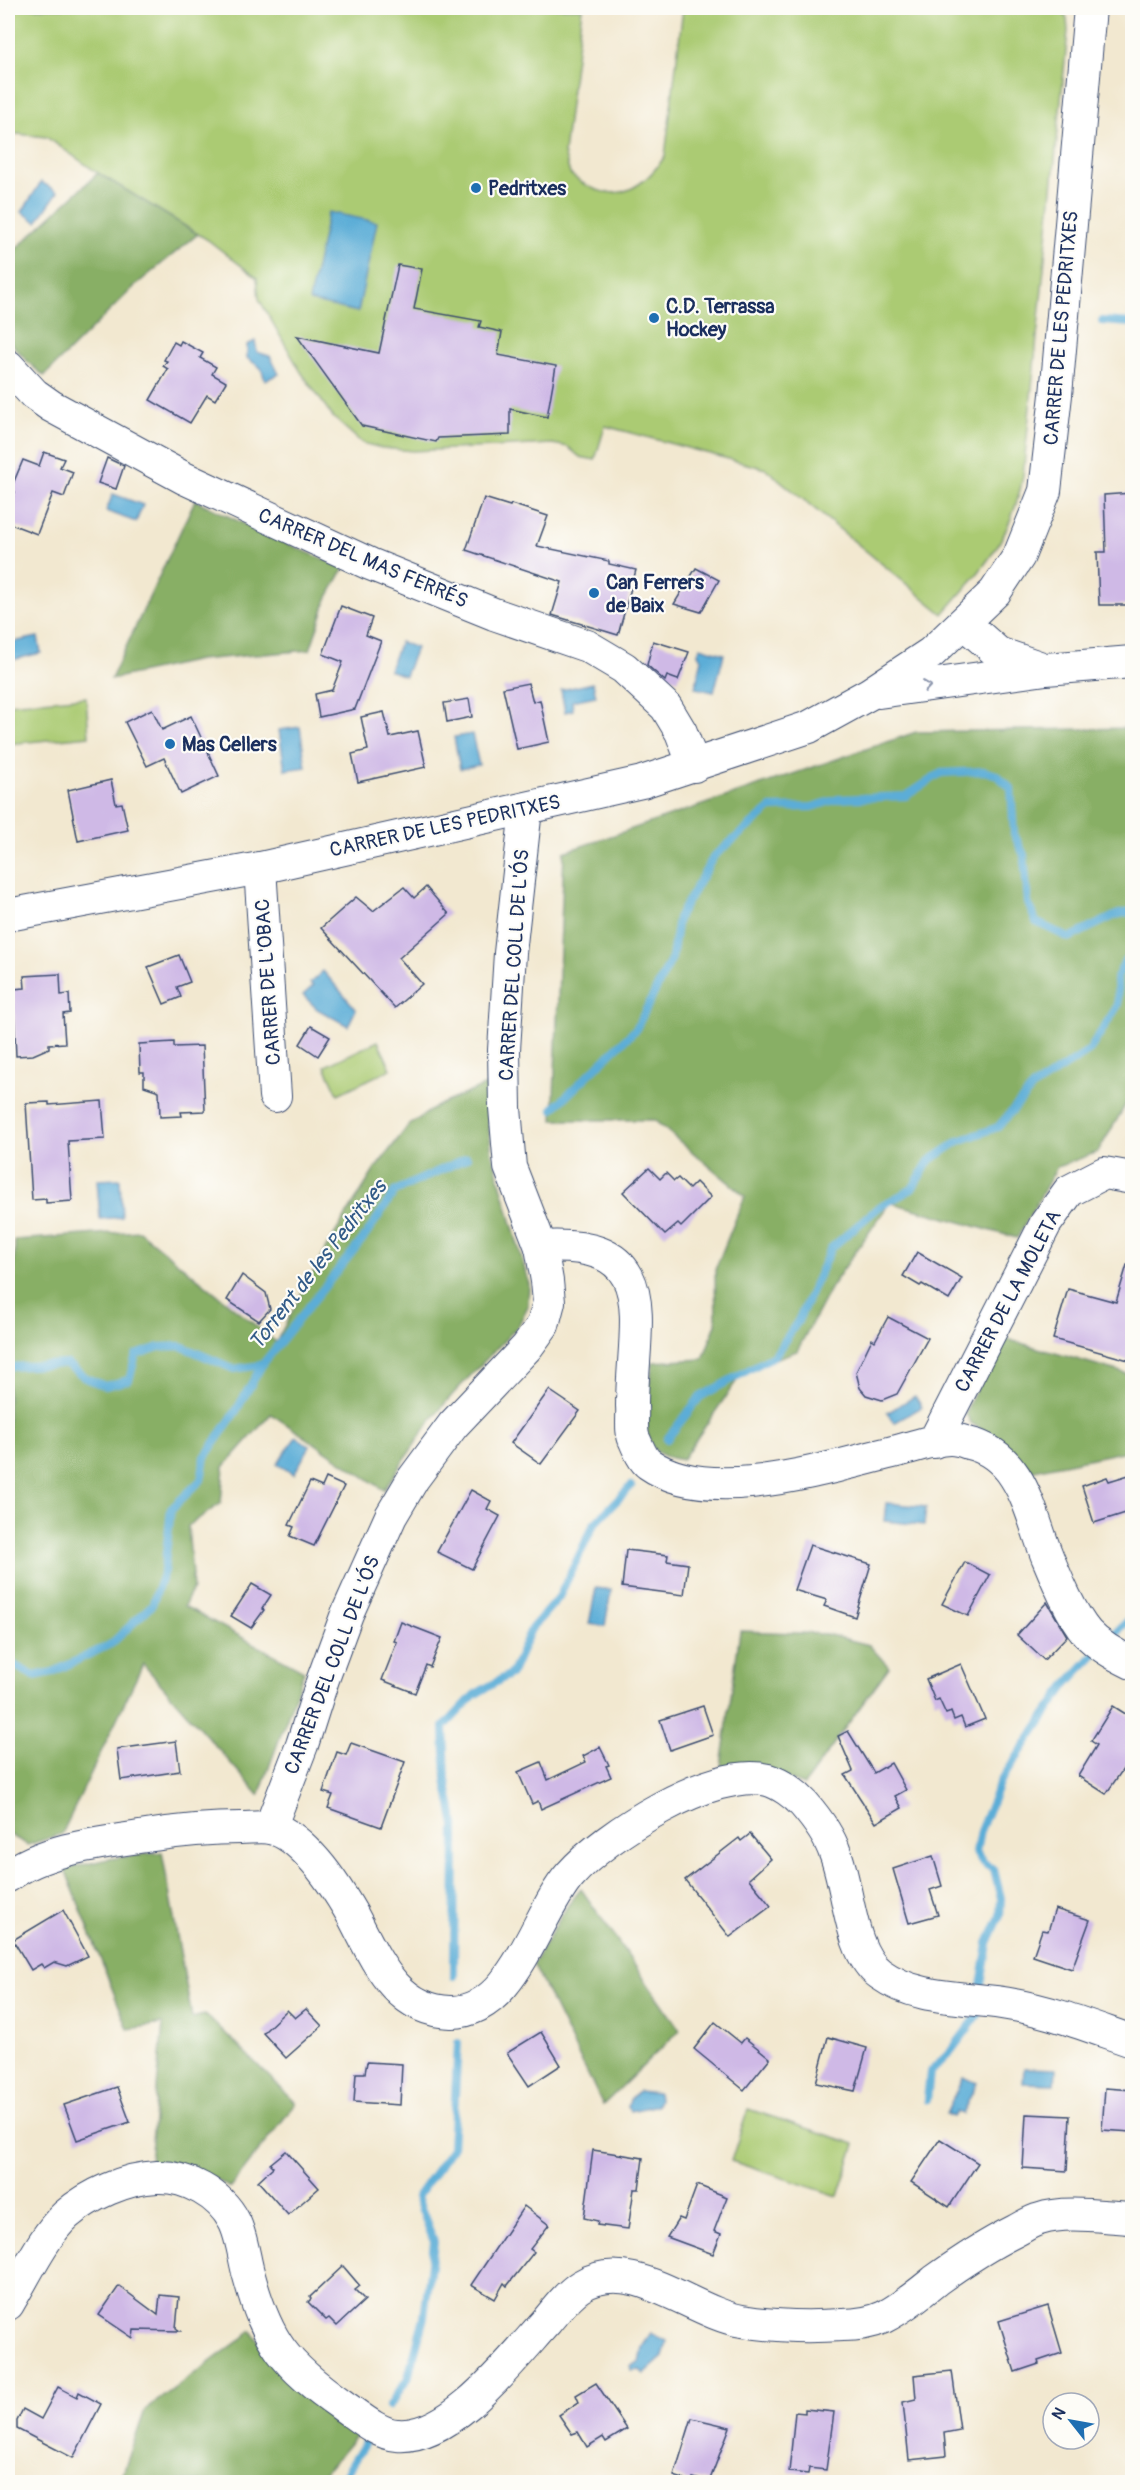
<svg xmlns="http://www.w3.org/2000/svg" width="1140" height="2490" font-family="Pangolin,sans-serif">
<rect width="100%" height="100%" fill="#fdfcf7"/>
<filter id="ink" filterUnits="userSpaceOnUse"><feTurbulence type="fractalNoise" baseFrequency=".0167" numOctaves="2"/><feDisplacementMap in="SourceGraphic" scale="12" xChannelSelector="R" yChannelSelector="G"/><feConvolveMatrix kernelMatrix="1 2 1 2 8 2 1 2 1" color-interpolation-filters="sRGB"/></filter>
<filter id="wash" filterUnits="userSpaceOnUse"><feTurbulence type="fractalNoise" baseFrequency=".008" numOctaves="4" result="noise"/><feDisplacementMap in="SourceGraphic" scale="24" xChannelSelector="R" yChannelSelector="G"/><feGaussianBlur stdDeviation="1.35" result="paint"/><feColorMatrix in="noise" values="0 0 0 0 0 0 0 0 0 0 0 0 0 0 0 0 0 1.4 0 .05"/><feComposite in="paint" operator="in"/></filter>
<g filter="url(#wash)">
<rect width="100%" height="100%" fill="#f2e8d0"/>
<g fill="#abcb73" stroke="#637d68" stroke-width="1.5">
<path d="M 8,8 L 582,8 L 564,153 L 570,174 C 609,206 639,195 665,156 L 683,8 L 1061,8 L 1067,19 L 1068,31 L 1023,476 C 1011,541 984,566 943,614 L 766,469 L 605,426 L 595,460 L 580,457 L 568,447 L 553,444 L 413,451 L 382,448 L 362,443 L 333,417 L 301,372 L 259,299 L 257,278 L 208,240 L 98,173 L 46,137 L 8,133 Z"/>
<path d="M 86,697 L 89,736 L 8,744 L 8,704 Z"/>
<path d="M 378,1041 L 391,1069 L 338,1094 L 325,1066 Z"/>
<path d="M 748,2109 L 855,2144 L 838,2196 L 731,2161 Z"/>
</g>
<g fill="#88af65" stroke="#526f62" stroke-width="1.5">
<path d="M 98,173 L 198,234 L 137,284 L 44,376 L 31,365 L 8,340 L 8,256 Z"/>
<path d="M 195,500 L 267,535 L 344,568 L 327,599 L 310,650 L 199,660 L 111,679 Z"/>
<path d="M 1132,728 L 1132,1094 L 1098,1152 L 1057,1167 L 1017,1238 L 889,1202 L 883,1206 L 886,1208 L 831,1287 L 797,1351 L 744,1370 L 682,1460 C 673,1458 662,1457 655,1450 C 639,1435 650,1383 653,1362 L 703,1359 L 716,1324 L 715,1270 L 745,1196 L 654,1120 L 553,1120 L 564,852 L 916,732 Z"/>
<path d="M 486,1085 L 488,1122 L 492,1153 L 529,1284 L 528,1306 L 518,1326 L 453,1394 L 431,1420 L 384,1490 L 271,1414 L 224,1467 L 221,1503 L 188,1526 L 193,1588 L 184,1606 L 304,1671 L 259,1795 L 143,1664 L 62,1834 L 28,1845 L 8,1834 L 8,1270 L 14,1268 L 15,1240 L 139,1231 L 276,1342 L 326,1248 L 375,1169 L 408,1126 L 437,1106 Z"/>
<path d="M 1003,1338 L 1132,1375 L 1132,1450 L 1030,1471 L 1012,1449 L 971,1423 L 966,1414 L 969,1404 Z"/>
<path d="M 740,1631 L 826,1634 L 869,1645 L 889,1667 L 804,1785 L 749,1764 L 721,1767 Z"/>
<path d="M 162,1852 L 192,2018 L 204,2015 L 211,2019 L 296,2103 L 230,2188 C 201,2169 184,2167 150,2162 L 163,2024 L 128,2029 L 65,1869 L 108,1859 Z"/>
<path d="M 581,1889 L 680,2030 L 603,2105 L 533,1964 L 568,1905 Z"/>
<path d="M 252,2331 L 268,2355 L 359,2433 L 317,2482 L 120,2482 L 145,2410 Z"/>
</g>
<g fill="#5cadd7" stroke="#3c6e9a" stroke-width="1.5">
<path d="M 41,182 L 58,192 L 37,222 L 22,212 Z"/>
<path d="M 328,212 L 377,222 L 358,312 L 309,301 Z"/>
<path d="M 255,341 L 257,352 L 270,356 L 279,374 L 265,380 L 261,368 L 247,358 L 247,345 Z"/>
<path d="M 113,494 L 143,505 L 136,522 L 106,511 Z"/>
<path d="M 38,637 L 41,653 L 8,661 L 8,643 Z"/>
<path d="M 400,642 L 416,648 L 405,676 L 389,670 Z"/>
<path d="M 700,647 L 724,654 L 714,692 L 695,688 L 702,659 L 698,654 Z"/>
<path d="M 593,683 L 596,696 L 572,701 L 573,710 L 565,712 L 561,690 Z"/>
<path d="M 300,727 L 306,767 L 285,770 L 279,730 Z"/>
<path d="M 472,734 L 479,765 L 460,769 L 454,737 Z"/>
<path d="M 323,971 L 356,1009 L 348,1026 L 317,1009 L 303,995 L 313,986 L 310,983 Z"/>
<path d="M 120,1179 L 122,1217 L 100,1219 L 97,1180 Z"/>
<path d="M 915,1396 L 922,1407 L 894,1423 L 887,1413 Z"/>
<path d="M 296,1437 L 310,1446 L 294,1474 L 277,1464 Z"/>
<path d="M 886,1503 L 926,1507 L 924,1525 L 884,1521 Z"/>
<path d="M 596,1588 L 611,1590 L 605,1626 L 589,1624 Z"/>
<path d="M 1024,2068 L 1056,2069 L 1055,2084 L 1023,2083 Z"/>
<path d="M 963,2077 L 977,2083 L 962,2114 L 956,2112 L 953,2117 L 946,2114 Z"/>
<path d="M 639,2091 L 658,2093 L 659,2099 L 657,2105 L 631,2111 L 628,2107 L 630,2100 Z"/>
<path d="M 651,2334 L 667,2341 L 663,2357 L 644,2374 L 640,2370 L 632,2371 L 631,2366 L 639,2362 L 642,2347 Z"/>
</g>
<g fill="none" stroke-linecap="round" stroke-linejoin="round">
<g stroke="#5cadd7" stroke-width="8">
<path d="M 1102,321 L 1132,323"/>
<path d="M 553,1109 L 636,1029 L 672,958 L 678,918 L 714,856 L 771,808 L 812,807 L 838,799 L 906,796 L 941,773 L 984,771 L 997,775 L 1011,788 L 1014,834 L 1024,855 L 1028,903 L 1036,922 L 1069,938 L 1116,915 L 1132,911"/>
<path d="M 8,1367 L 67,1364 L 86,1378 L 105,1386 L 129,1380 L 136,1355 L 159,1347 L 181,1346 L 234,1369 L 262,1365 L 366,1235 L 395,1191 L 467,1158"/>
<path d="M 667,1439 L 700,1397 L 775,1355 L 798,1321 L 831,1248 L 879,1207 L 912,1189 L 929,1161 L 959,1141 L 998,1127 L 1033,1087 L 1089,1051 L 1118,1005 L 1117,978 L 1125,960 L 1132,954"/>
<path d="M 1107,1641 L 1132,1617"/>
<path d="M 8,1664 L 12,1664 L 34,1676 L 53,1672 L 111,1644 L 152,1605 L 164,1571 L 171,1509 L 201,1480 L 205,1457 L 236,1411 L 262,1365"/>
<path d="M 454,1976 L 455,1825 L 446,1780 L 444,1727 L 474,1695 L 512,1673 L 531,1629 L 559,1597 L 594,1524 L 631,1486"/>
<path d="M 981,1985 L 988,1943 L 1000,1916 L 1001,1898 L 994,1870 L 983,1863 L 976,1852 L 980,1831 L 1000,1782 L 1066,1685 L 1097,1651"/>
<path d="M 927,2100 L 930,2072 L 951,2051 L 978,2015"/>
<path d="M 389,2406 L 408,2378 L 424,2317 L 434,2242 L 417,2197 L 452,2148 L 458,2043"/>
<path d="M 341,2482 L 365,2443"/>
</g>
</g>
<g id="blocks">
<g fill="#cfb9e6">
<path d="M 398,265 L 422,269 L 414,309 L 481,321 L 479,327 L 502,332 L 498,355 L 556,366 L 547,417 L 510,409 L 510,435 L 438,438 L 436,442 L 362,426 L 297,336 L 379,353 Z"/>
<path d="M 181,341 L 203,353 L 200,358 L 216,367 L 212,374 L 226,382 L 215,400 L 207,395 L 190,423 L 150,400 L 168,369 L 163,366 L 167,361 L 164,360 L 174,342 L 179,345 Z"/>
<path d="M 44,452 L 64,459 L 60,467 L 73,472 L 64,497 L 53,493 L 37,534 L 8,523 L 8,511 L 15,492 L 10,491 L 23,460 L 39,466 Z"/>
<path d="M 107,458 L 124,466 L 116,489 L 98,483 Z"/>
<path d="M 1132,493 L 1131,605 L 1099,605 L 1097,552 L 1106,552 L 1104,495 Z"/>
<path d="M 484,498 L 510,506 L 511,504 L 548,516 L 537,546 L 609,561 L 609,564 L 636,570 L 618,635 L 552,615 L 562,582 L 466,550 Z"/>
<path d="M 696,568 L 719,580 L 701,612 L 674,604 Z"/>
<path d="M 341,606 L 372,618 L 366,635 L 381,641 L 355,709 L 319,717 L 315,694 L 332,690 L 343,662 L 323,654 Z"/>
<path d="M 653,641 L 689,652 L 678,680 L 667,676 L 665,681 L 647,665 Z"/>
<path d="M 528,683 L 533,702 L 540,700 L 549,742 L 517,749 L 503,688 Z"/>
<path d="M 469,699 L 472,717 L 447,722 L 444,703 Z"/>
<path d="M 152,709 L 162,730 L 191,716 L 219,776 L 181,794 L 164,758 L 147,766 L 125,722 Z"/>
<path d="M 384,712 L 390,737 L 418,731 L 426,767 L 358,782 L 352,754 L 368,750 L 361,717 Z"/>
<path d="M 111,780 L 116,804 L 122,803 L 128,830 L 78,841 L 68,790 Z"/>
<path d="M 404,887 L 414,898 L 426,887 L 449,914 L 399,958 L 422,984 L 395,1008 L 321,928 L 356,897 L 373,911 Z"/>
<path d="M 179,955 L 190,982 L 177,987 L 181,997 L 164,1004 L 148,967 Z"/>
<path d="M 60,974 L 61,995 L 69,994 L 70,1013 L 63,1014 L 65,1043 L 49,1044 L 49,1048 L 33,1055 L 16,1056 L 13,989 L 25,988 L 24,976 Z"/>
<path d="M 311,1026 L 330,1037 L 318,1056 L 300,1044 Z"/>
<path d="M 174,1042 L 174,1047 L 202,1046 L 205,1111 L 181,1112 L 182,1116 L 160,1117 L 159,1091 L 144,1086 L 144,1072 L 140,1072 L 139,1044 Z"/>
<path d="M 102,1101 L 105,1139 L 68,1141 L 72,1201 L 46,1203 L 46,1199 L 32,1200 L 26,1103 L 49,1102 L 49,1105 Z"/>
<path d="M 649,1168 L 660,1179 L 666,1173 L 674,1181 L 678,1178 L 689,1189 L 696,1182 L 711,1197 L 681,1227 L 678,1224 L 665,1235 L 623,1192 Z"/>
<path d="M 917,1252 L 962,1278 L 949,1300 L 922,1284 L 920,1286 L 903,1276 Z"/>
<path d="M 1127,1265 L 1132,1265 L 1132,1361 L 1053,1339 L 1068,1289 L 1116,1302 Z"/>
<path d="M 242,1275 L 266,1293 L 270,1309 L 259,1321 L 227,1300 Z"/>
<path d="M 888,1317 L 928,1338 L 897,1394 L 882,1400 L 866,1395 L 860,1388 L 856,1372 L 872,1339 L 875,1341 Z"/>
<path d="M 549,1390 L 580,1411 L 541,1464 L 511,1443 Z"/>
<path d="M 1132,1474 L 1132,1511 L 1094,1523 L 1082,1486 L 1107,1477 L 1109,1481 Z"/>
<path d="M 326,1478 L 344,1486 L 314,1546 L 290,1536 L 294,1527 L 289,1525 L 310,1482 L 322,1487 Z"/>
<path d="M 471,1490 L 491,1501 L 487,1509 L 500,1516 L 472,1569 L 437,1552 Z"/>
<path d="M 810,1545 L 871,1564 L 855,1617 L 824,1606 L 827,1600 L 794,1590 Z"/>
<path d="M 626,1550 L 668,1555 L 667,1561 L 688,1564 L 684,1595 L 622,1587 Z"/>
<path d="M 965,1562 L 990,1575 L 968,1616 L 942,1604 Z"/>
<path d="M 252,1584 L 271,1595 L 262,1609 L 264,1610 L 251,1628 L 231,1616 Z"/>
<path d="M 1047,1602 L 1067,1636 L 1044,1660 L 1017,1635 Z"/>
<path d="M 401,1622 L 442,1638 L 430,1667 L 426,1665 L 415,1693 L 382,1680 L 397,1642 L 394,1641 Z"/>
<path d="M 961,1664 L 985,1719 L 965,1727 L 961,1717 L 954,1720 L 951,1712 L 946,1714 L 939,1699 L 935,1701 L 926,1679 Z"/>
<path d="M 703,1706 L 713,1735 L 670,1750 L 660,1720 Z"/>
<path d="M 1113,1706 L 1132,1718 L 1132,1756 L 1106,1794 L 1078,1776 L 1097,1745 L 1091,1741 Z"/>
<path d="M 848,1731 L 874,1773 L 891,1763 L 906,1790 L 895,1796 L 902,1808 L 876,1823 L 845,1775 L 853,1771 L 838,1736 Z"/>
<path d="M 176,1741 L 180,1771 L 121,1780 L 117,1749 Z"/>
<path d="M 351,1743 L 405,1762 L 381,1827 L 328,1808 L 333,1795 L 323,1792 L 337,1752 L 346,1755 Z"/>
<path d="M 600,1747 L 609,1765 L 606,1766 L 611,1777 L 541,1809 L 538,1801 L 532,1804 L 518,1772 L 541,1762 L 548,1780 L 586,1762 L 583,1756 Z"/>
<path d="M 750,1834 L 771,1859 L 749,1879 L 771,1906 L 730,1937 L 685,1880 L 739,1838 L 741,1841 Z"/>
<path d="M 933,1856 L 942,1886 L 930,1890 L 938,1915 L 909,1923 L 893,1869 Z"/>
<path d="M 1055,1909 L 1090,1920 L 1072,1969 L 1033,1956 L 1042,1930 L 1048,1931 Z"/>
<path d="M 63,1910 L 88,1956 L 67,1966 L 54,1962 L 44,1968 L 41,1964 L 31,1970 L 13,1940 Z"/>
<path d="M 306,2009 L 322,2026 L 286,2058 L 263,2033 L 287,2010 L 295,2018 Z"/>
<path d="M 715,2022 L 741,2043 L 745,2038 L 770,2058 L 744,2090 L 694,2049 Z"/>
<path d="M 541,2032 L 561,2065 L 529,2086 L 507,2053 Z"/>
<path d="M 828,2037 L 867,2048 L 855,2091 L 816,2083 Z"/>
<path d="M 367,2062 L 402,2064 L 400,2105 L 354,2102 L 356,2073 L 365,2073 Z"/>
<path d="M 117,2087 L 130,2122 L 77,2140 L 64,2105 Z"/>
<path d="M 1105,2088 L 1132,2090 L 1132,2132 L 1102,2130 Z"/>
<path d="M 1026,2114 L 1070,2116 L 1067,2171 L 1023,2168 Z"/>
<path d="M 940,2139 L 978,2163 L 949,2207 L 911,2182 Z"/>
<path d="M 593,2150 L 643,2158 L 639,2189 L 634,2189 L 628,2229 L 597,2225 L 598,2221 L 584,2218 Z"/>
<path d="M 286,2151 L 319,2188 L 288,2215 L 258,2181 L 273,2167 L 270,2164 Z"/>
<path d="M 697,2185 L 727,2197 L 714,2231 L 721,2234 L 713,2254 L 667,2237 L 679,2218 L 684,2220 Z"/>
<path d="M 524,2206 L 549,2225 L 530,2249 L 534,2252 L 507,2286 L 504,2283 L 495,2299 L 471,2285 Z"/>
<path d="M 343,2266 L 360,2286 L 355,2290 L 365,2300 L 337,2326 L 329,2318 L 326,2320 L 308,2302 L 311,2299 L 310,2297 Z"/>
<path d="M 119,2286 L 158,2315 L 160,2295 L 179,2297 L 176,2328 L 180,2331 L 134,2330 L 133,2338 L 99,2315 Z"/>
<path d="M 1048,2306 L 1062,2353 L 1038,2361 L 1039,2364 L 1015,2372 L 999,2321 Z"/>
<path d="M 952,2371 L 960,2430 L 944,2433 L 946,2456 L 909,2460 L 903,2402 L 916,2399 L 914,2375 Z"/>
<path d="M 596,2383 L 627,2429 L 606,2442 L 603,2437 L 587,2447 L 578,2432 L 572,2434 L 559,2415 L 579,2402 L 576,2395 Z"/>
<path d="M 58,2387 L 77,2397 L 79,2392 L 101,2404 L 73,2458 L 17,2429 L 17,2421 L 23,2409 L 41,2419 Z"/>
<path d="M 805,2409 L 834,2412 L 826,2470 L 809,2468 L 808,2474 L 789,2472 L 795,2412 L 805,2413 Z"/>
<path d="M 692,2418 L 730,2427 L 709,2482 L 693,2478 L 692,2482 L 674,2476 Z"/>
</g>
</g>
</g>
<g filter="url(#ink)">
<use href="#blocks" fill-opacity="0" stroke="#3b4b6f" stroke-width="1.5"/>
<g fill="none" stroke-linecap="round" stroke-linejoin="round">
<defs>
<g id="minor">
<path d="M 8,366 L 34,394 L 51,406 L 184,478 L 370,564 L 494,614 L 587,646 L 624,668 L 666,707 L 681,732 L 694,766"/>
<path d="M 964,623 L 998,653 L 1039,667"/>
<path d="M 879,692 L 1046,669 L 1132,662"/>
<path d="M 260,868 L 275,1096"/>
<path d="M 8,915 L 260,868 L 642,782 L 809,727 L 869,694 L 931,653 L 995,592 L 1019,556 L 1045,491 L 1056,395 L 1090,8"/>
<path d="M 541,1247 C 665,1239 632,1322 632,1406 C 633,1416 630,1432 635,1441 C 638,1448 643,1460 649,1464 C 710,1507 830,1467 897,1451 C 914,1447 933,1439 950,1439 C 956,1439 963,1441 968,1443 C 1022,1455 1030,1513 1047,1556 C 1057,1580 1071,1614 1087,1633 C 1099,1646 1117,1656 1132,1663"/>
<path d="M 934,1442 L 1046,1223 L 1069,1191 L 1104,1173 L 1132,1178"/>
<path d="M 270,1828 L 302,1745 L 323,1679 L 347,1614 L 391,1516 L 413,1479 L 453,1425 L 527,1347 L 543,1325 L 549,1302 L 547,1281 L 541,1247 L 510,1167 L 505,1108 L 504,1050 L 510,953 L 526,809"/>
<path d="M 8,1876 C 46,1848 101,1843 146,1836 C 178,1831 208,1828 241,1828 C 249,1828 261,1826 270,1828 C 286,1831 301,1845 311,1856 C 328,1874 341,1895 353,1916 C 375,1957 395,2011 451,2012 C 514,2013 535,1915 570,1875 C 604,1836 713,1766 768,1780 C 781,1784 795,1794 804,1804 C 816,1818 829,1835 835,1853 C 849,1887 849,1952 880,1974 C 919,2002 970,1996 1014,2005 C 1054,2012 1094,2028 1132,2041"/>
<path d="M 8,2304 C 24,2278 44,2235 66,2215 C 89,2195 126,2178 157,2177 C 187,2176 220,2194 234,2221 C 242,2236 244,2259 249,2276 C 267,2342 285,2365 342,2405 C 357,2415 378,2434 397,2435 C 451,2440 513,2358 546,2322 C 556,2310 568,2294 581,2286 C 631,2254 692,2313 742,2321 C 772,2326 811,2327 842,2325 C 855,2325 871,2323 884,2317 C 902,2308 920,2293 936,2280 C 961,2262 987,2245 1015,2231 C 1023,2227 1031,2221 1040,2219 C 1066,2210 1105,2217 1132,2218"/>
</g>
</defs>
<use href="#minor" stroke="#3b4b6f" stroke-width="34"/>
<use href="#minor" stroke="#fff" stroke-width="32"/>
</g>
<defs><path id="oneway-chevron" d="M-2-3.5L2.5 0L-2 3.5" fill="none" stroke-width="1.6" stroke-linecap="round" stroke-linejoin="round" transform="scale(1.5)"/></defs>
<use stroke="#8d97ae" href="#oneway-chevron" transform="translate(927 686) rotate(-8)"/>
</g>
<g fill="#1f6fb2" stroke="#fdfcf7" stroke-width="2">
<circle cx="476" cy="188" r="6"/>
<circle cx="654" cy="318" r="6"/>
<circle cx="594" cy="593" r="6"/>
<circle cx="170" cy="744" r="6"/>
</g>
<g text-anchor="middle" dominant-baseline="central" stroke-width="4.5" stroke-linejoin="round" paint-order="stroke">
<g font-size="20" font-weight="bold" fill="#1b2f5e" stroke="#fdfcf7" text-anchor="start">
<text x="488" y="188">Pedritxes</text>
<text x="666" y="306">C.D. Terrassa<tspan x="666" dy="23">Hockey</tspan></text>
<text x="606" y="582">Can Ferrers<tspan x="606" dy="23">de Baix</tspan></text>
<text x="182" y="744">Mas Cellers</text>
</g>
<g font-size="20" fill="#1b2f5e" stroke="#fdfcf7">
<text transform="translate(1061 328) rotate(-85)">CARRER DE LES PEDRITXES</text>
<text transform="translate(363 558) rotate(23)">CARRER DEL MAS FERRÉS</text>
<text transform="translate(445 826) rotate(-12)">CARRER DE LES PEDRITXES</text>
<text transform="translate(514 965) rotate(-86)">CARRER DEL COLL DE L'ÓS</text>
<text transform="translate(268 982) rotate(-94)">CARRER DE L'OBAC</text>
<text transform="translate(1008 1301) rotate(-62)">CARRER DE LA MOLETA</text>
<text transform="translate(332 1665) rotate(-69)">CARRER DEL COLL DE L'ÓS</text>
</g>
<g font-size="21" font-style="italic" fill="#325b88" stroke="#fdfcf7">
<text transform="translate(318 1265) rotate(-52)">Torrent de les Pedritxes</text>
</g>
</g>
<rect width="1140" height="2490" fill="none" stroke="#fdfcf7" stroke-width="30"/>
<g transform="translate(1071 2421) rotate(301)"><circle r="28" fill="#fdfcf7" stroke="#a3aaba" stroke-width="1.5"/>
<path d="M0-4.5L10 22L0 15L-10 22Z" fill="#1f6fb2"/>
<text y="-9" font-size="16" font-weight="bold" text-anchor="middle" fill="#1b2f5e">N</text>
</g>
</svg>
